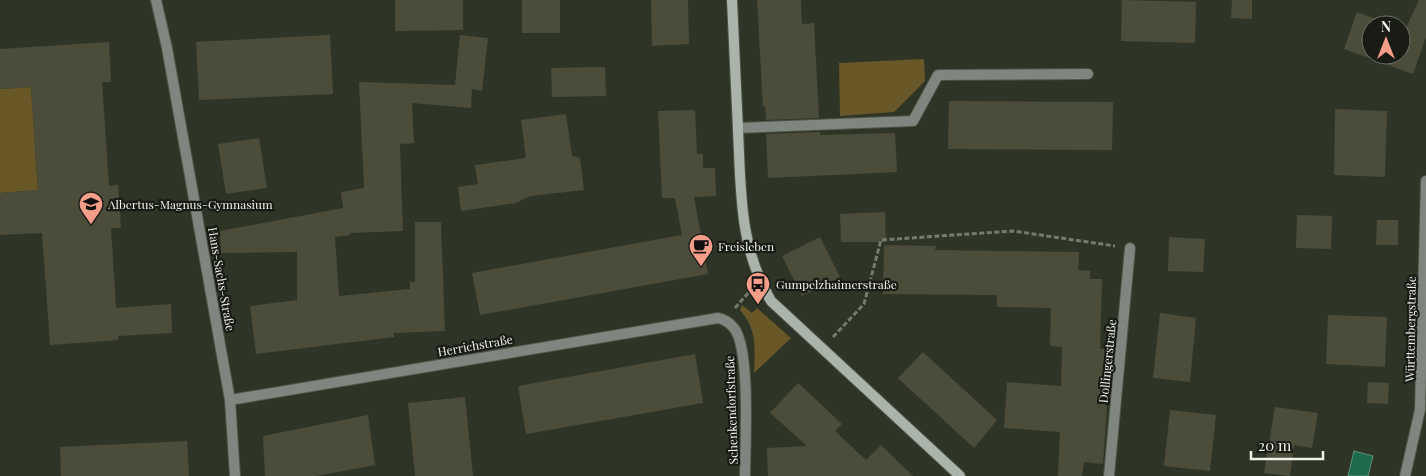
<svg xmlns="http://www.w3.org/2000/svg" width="1426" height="476" font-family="'Playfair Display',serif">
<rect width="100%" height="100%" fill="#2f3526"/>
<g fill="#685727">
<path d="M 924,59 L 925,81 L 894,112 L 840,116 L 839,63 Z"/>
<path d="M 31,87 L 38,190 L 0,193 L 0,89 Z"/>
<path d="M 742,305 L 752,313 L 757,308 L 791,338 L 754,373 C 755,348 757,329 740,310 Z"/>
</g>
<path fill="#1d6a4c" stroke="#5c937b" d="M 1354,451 L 1373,456 L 1368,476 L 1348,476 Z"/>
<g fill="#4c4c3b">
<path d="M 395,0 L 463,0 L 463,30 L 395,31 Z"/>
<rect x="522" y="0" width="38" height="33"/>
<path d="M 651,0 L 688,0 L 689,44 L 652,46 Z"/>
<path d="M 757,0 L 801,0 L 802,24 L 814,23 L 819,118 L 766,120 L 765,106 L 763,106 Z"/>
<path d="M 1122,0 L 1196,2 L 1195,43 L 1121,41 Z"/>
<path d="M 1232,0 L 1252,0 L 1252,19 L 1231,18 Z"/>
<path d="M 1419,0 L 1426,0 L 1426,37 L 1413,74 L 1344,49 L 1357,12 L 1392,25 L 1371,25 L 1371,55 L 1401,55 L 1401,28 L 1405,30 Z"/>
<path d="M 330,35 L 333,94 L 199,100 L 196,42 Z"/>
<path d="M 460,35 L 488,38 L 482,91 L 472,89 L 471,108 L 412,103 L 414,143 L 400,144 L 403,231 L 350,233 L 350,235 L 335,237 L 339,296 L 410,289 L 410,282 L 415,282 L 415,222 L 441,222 L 445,331 L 394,333 L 394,337 L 256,354 L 250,306 L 297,300 L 297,252 L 221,253 L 220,231 L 343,208 L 341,192 L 364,188 L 359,82 L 455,85 Z"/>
<path d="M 109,42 L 111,82 L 102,82 L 109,186 L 118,185 L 121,228 L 111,228 L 116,308 L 171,304 L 172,333 L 118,336 L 118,340 L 50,345 L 42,233 L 0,235 L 0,193 L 38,190 L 31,87 L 0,89 L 0,49 Z"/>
<path d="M 605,67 L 606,96 L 552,97 L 551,68 Z"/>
<path d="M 949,101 L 1113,102 L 1112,150 L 948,149 Z"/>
<path d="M 1335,109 L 1387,111 L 1385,177 L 1334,175 Z"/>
<path d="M 695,110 L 697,154 L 703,154 L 703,168 L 715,168 L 716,196 L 694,197 L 708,274 L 480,315 L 472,273 L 682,235 L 675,198 L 662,198 L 658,111 Z"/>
<path d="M 566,114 L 572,156 L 580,158 L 584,190 L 530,196 L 516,203 L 461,211 L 458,187 L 478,184 L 475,165 L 526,158 L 521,120 Z"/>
<path d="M 820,132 L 820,135 L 895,133 L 897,172 L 768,178 L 766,134 Z"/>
<path d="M 259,138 L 267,188 L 226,194 L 218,144 Z"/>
<path d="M 885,212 L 886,242 L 841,242 L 840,214 Z"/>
<path d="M 1297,215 L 1332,216 L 1331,249 L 1296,248 Z"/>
<path d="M 1377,220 L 1398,220 L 1398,245 L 1376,245 Z"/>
<path d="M 820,237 L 840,277 L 802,296 L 782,256 Z"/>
<path d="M 1169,237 L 1205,239 L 1203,272 L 1168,271 Z"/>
<path d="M 884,245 L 936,246 L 935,250 L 1079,252 L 1078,270 L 1090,271 L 1090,279 L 1102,279 L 1100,349 L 1107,349 L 1107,360 L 1110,361 L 1103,464 L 1084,462 L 1082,476 L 1058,476 L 1060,432 L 1004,428 L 1007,382 L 1061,386 L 1062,347 L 1050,346 L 1051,308 L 997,307 L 997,295 L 883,294 Z"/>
<path d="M 1160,313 L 1196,318 L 1190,382 L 1153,378 Z"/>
<path d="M 1328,315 L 1387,317 L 1385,367 L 1326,364 Z"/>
<path d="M 923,352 L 997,420 L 974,448 L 898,378 Z"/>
<path d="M 695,354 L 703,403 L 526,434 L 518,386 Z"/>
<path d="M 1368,382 L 1389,383 L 1388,404 L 1367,403 Z"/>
<path d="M 798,383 L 842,424 L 835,431 L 866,460 L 881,445 L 913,476 L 768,476 L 767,448 L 807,446 L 770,413 Z"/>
<path d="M 465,397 L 473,476 L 415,476 L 408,403 Z"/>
<path d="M 1275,407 L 1318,413 L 1312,448 L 1294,445 L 1290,476 L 1264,473 Z"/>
<path d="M 1170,410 L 1216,415 L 1210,471 L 1164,466 Z"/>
<path d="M 368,415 L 375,465 L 316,476 L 265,476 L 263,436 Z"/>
<path d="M 187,441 L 189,476 L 61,476 L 60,447 Z"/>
</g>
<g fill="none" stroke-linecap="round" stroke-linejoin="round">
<defs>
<path id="lane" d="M 738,128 L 913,121 L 938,75 L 1088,74"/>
<g id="street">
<path d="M 156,0 L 167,48 L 230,400 L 235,476"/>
<path d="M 230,400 L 718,318 C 724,319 729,322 734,328 C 751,350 745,445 745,476"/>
<path d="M 1109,476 L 1130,248"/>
<path d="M 1405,476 L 1420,410 L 1426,181"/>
</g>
<path id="secondary" d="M 732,0 C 734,43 736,87 738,130 C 741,191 739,247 771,301 L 960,476"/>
</defs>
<use href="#lane" stroke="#4e5345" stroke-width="12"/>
<use href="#street" stroke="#4e5345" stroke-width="12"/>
<use href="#secondary" stroke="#4e5345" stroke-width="12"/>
<g stroke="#757a6e" stroke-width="3" stroke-dasharray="5 2.5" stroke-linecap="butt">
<path d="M 735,308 L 749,292"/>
<path d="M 833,337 L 864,304 L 881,240 L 1013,231 L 1115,246"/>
</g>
<use href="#lane" stroke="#7f857f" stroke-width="10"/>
<use href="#street" stroke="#7f857f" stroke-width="10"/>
<use href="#secondary" stroke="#aab4aa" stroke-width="10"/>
</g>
<defs>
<symbol id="school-pin" viewBox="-11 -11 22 30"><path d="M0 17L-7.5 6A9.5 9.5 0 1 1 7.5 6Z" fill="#f49e89" stroke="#191b15"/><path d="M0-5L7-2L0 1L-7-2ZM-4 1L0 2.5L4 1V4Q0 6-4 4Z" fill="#111"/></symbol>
<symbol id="cafe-pin" viewBox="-11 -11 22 30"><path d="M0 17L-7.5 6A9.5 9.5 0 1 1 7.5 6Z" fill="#f49e89" stroke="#191b15"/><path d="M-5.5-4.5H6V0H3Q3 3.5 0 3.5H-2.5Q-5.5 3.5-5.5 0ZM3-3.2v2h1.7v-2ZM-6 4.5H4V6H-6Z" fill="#111"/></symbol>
<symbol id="bus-pin" viewBox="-11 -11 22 30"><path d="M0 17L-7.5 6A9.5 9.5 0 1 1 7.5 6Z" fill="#f49e89" stroke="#191b15"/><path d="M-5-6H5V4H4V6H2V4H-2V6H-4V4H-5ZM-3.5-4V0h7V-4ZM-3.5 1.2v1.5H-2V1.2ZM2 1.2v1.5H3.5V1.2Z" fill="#111"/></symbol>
</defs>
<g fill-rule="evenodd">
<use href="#school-pin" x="77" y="190" width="28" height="38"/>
<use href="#cafe-pin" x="687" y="232" width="28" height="38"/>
<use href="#bus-pin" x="744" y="270" width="28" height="38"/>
</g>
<g text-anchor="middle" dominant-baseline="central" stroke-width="4.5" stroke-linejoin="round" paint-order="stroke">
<g font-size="12" fill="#eff3ea" stroke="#191b15" text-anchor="start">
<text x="108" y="204">Albertus-Magnus-Gymnasium</text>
<text x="718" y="246">Freisleben</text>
<text x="776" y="284">Gumpelzhaimerstraße</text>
</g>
<g font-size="12" fill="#eff3ea" stroke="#191b15">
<text transform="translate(222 279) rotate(80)">Hans-Sachs-Straße</text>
<text transform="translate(1410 329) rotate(-89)">Württembergstraße</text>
<text transform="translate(475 345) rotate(-10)">Herrichstraße</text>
<text transform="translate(1107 361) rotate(-84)">Dollingerstraße</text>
<text transform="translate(731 410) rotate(-92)">Schenkendorfstraße</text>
</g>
</g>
<g transform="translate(1386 40)"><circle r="24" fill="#191b15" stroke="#6f716a"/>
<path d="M0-4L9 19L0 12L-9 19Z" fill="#f49e89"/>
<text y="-8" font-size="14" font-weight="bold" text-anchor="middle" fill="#eff3ea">N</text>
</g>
<path d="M1251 451v8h72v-8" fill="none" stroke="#eff3ea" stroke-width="2.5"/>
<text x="1258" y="451" font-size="15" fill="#eff3ea" stroke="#191b15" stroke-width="4" paint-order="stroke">20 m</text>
</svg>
